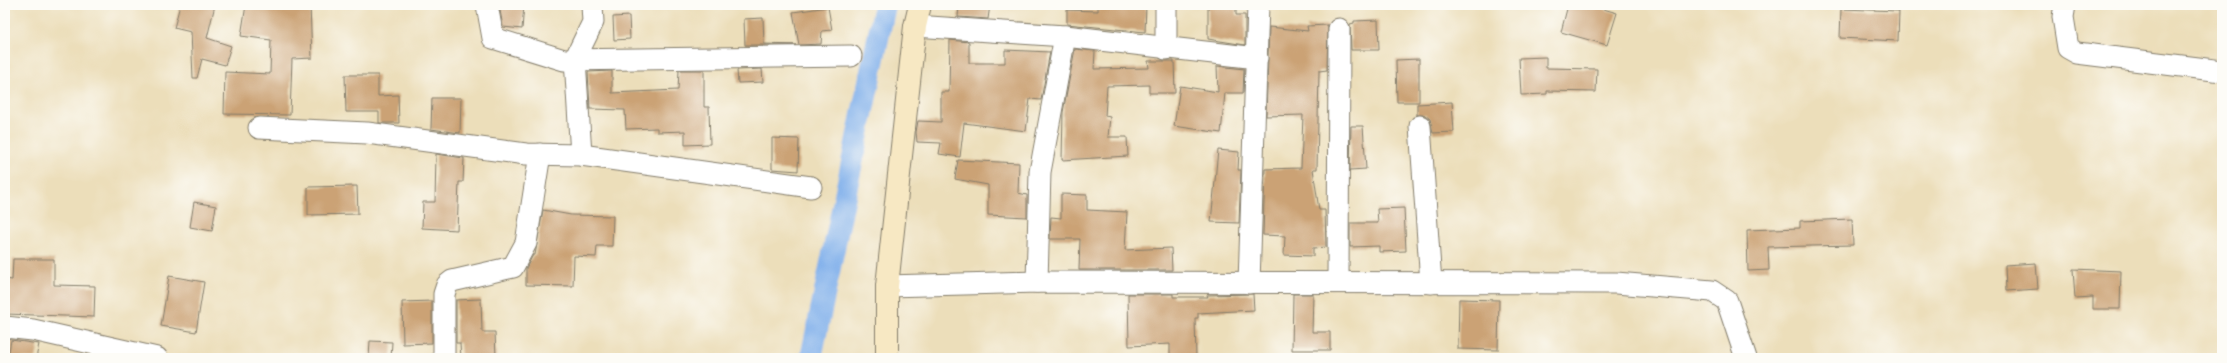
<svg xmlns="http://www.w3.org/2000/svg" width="2227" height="363" font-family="'Playpen Sans',sans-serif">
<rect width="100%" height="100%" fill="#fdfcf7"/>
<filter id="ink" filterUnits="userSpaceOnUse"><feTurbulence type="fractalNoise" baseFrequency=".025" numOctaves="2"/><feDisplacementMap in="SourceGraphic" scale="8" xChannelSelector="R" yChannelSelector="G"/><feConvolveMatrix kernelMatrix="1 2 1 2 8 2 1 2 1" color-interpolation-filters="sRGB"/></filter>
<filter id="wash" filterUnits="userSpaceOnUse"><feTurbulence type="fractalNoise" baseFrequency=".012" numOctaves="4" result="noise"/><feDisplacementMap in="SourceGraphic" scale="16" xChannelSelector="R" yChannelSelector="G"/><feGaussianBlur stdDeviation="0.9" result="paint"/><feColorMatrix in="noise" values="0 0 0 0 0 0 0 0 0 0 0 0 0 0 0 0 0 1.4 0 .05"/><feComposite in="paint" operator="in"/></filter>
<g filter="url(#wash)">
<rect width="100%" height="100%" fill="#ecdeba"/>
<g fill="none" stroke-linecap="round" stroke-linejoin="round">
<path stroke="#81b0eb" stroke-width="22" d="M 811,358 L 885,5"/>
</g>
<g id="blocks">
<g fill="#cba274">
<path d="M 180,5 L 215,5 L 207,38 L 231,46 L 225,65 L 202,59 L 197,78 L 193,78 L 191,32 L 174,28 Z"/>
<path d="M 246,5 L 310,5 L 312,58 L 292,59 L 290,115 L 224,114 L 225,72 L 270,74 L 271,40 L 241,36 Z"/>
<path d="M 499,5 L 524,5 L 522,29 L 503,27 Z"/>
<path d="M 959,5 L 990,5 L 988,19 L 958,17 Z"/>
<path d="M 1098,5 L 1146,5 L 1145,32 L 1067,24 L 1067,10 L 1098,11 Z"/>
<path d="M 1208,5 L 1236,5 L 1236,15 L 1245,15 L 1245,45 L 1208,39 Z"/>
<path d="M 1568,5 L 1590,5 L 1617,13 L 1607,45 L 1561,32 Z"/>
<path d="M 828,7 L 832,30 L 822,31 L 821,44 L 799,45 L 793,12 Z"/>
<path d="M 1841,9 L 1899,11 L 1898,41 L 1840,38 Z"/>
<path d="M 629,16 L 630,39 L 614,40 L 613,17 Z"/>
<path d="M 763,18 L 764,44 L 796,45 L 745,45 L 744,19 Z"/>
<path d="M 1378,20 L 1379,50 L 1351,50 L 1350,24 L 1354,23 L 1354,21 Z"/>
<path d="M 1328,25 L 1327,70 L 1319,71 L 1317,169 L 1313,169 L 1319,210 L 1325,210 L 1326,247 L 1313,248 L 1313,256 L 1284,255 L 1285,236 L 1263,235 L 1265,169 L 1301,168 L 1303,115 L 1266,116 L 1269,27 L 1308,31 L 1307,26 Z"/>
<path d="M 950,40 L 969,42 L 969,63 L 1005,63 L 1005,50 L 1050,52 L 1041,100 L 1030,99 L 1026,131 L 964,123 L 960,157 L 939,154 L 941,143 L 917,142 L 916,132 L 918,121 L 941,122 L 941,92 L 949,92 Z"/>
<path d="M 1075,49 L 1095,51 L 1094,69 L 1149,68 L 1148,61 L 1174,61 L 1175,93 L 1149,93 L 1149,85 L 1107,86 L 1105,116 L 1110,117 L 1108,137 L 1127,137 L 1128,156 L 1062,160 L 1063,112 Z"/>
<path d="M 1546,57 L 1546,68 L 1597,69 L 1596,92 L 1547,91 L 1547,94 L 1521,95 L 1519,58 Z"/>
<path d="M 1419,59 L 1419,102 L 1397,102 L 1396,60 Z"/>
<path d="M 1217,66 L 1244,69 L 1243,93 L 1225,93 L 1221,133 L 1174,126 L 1180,86 L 1218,92 Z"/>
<path d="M 762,69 L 763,82 L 738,83 L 737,70 Z"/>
<path d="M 679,70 L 704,70 L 704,107 L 709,107 L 710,144 L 685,145 L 685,131 L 657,132 L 657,128 L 626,129 L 625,110 L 590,109 L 588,72 L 612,71 L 612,93 L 678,90 Z"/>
<path d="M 345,75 L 378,75 L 378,96 L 398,95 L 399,123 L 379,123 L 379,112 L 346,112 Z"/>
<path d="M 432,98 L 461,98 L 460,133 L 431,129 Z"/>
<path d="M 1452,102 L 1454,132 L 1433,133 L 1430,119 L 1425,115 L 1417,115 L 1417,104 Z"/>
<path d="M 1351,126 L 1363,126 L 1366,169 L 1350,170 Z"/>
<path d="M 772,138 L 799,139 L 798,171 L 772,169 Z"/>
<path d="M 1218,150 L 1239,152 L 1238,170 L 1241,170 L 1239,223 L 1211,222 Z"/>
<path d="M 436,154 L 464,158 L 463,182 L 459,182 L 457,230 L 422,228 L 423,202 L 435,202 Z"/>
<path d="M 958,160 L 1019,163 L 1018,193 L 1027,195 L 1027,217 L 988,215 L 988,185 L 955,179 Z"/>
<path d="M 357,186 L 358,214 L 308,215 L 308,187 Z"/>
<path d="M 1061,194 L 1087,195 L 1087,210 L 1127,212 L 1125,250 L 1171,248 L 1172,270 L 1079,270 L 1080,239 L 1050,239 L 1051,217 L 1061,218 Z"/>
<path d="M 194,202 L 216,206 L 212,231 L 190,227 Z"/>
<path d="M 1404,208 L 1406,251 L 1379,252 L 1379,246 L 1350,247 L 1350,223 L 1378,223 L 1377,209 Z"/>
<path d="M 543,210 L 571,215 L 613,216 L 612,246 L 597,246 L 596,257 L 574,256 L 573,286 L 526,285 L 526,268 L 533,255 L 535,255 Z"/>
<path d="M 1852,219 L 1853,245 L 1768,247 L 1769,270 L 1748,271 L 1747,230 L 1800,228 L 1800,221 Z"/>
<path d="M 13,259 L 54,259 L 54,285 L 95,286 L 94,317 L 5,314 L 5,279 L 12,280 Z"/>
<path d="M 2036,263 L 2038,289 L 2006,291 L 2005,265 Z"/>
<path d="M 2073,269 L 2121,271 L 2120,309 L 2093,309 L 2093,297 L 2075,298 Z"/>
<path d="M 169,276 L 204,282 L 196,332 L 161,326 Z"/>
<path d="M 1128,294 L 1173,294 L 1173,297 L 1208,297 L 1207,295 L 1253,294 L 1254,310 L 1198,313 L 1198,318 L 1195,318 L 1196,358 L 1170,358 L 1170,344 L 1129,346 Z"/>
<path d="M 1293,294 L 1313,294 L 1312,332 L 1330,332 L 1330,350 L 1292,350 Z"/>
<path d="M 481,299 L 482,332 L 495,332 L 496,358 L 461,358 L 460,343 L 456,343 L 456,300 Z"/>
<path d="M 1459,299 L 1499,300 L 1498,350 L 1458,349 Z"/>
<path d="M 432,301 L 432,343 L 403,344 L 402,302 Z"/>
<path d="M 11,340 L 39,344 L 36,358 L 8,358 Z"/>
<path d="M 370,341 L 392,342 L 391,358 L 369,358 Z"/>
</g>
</g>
</g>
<g filter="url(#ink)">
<use href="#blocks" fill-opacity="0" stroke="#847d6b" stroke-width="1"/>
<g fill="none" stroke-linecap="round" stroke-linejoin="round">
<defs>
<g id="street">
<path d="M 487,5 L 493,38 L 564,60 L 851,56"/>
<path d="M 1166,5 L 1166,49"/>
<path d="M 2065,5 L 2063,17 L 2068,48 L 2077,53 L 2222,71"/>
<path d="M 915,26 L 1065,36 L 1257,58"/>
<path d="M 1420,126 L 1431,283"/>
<path d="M 259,128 L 367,133 L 526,154 L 581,155 L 575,59 L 593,22 L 592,5"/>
<path d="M 581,155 L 811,187"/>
<path d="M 1037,282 L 1040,172 L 1065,36"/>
<path d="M 1338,282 L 1339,29"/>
<path d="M 1249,283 L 1258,5"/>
<path d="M 887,286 L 1037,282 L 1616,283 L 1712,291 L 1727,301 L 1746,358"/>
<path d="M 5,327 L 33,330 L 157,358"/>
<path d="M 444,358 L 444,294 L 447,285 L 452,281 L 513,267 L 526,243 L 540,154"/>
</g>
<path id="secondary" d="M 887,358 L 887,286 L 915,26 L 920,5"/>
</defs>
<use href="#street" stroke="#847d6b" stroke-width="23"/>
<use href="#secondary" stroke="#847d6b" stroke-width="24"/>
<use href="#street" stroke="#fff" stroke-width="21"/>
<use href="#secondary" stroke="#f7e8c3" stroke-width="22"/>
</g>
</g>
<rect width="2227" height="363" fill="none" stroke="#fdfcf7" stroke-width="20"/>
</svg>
